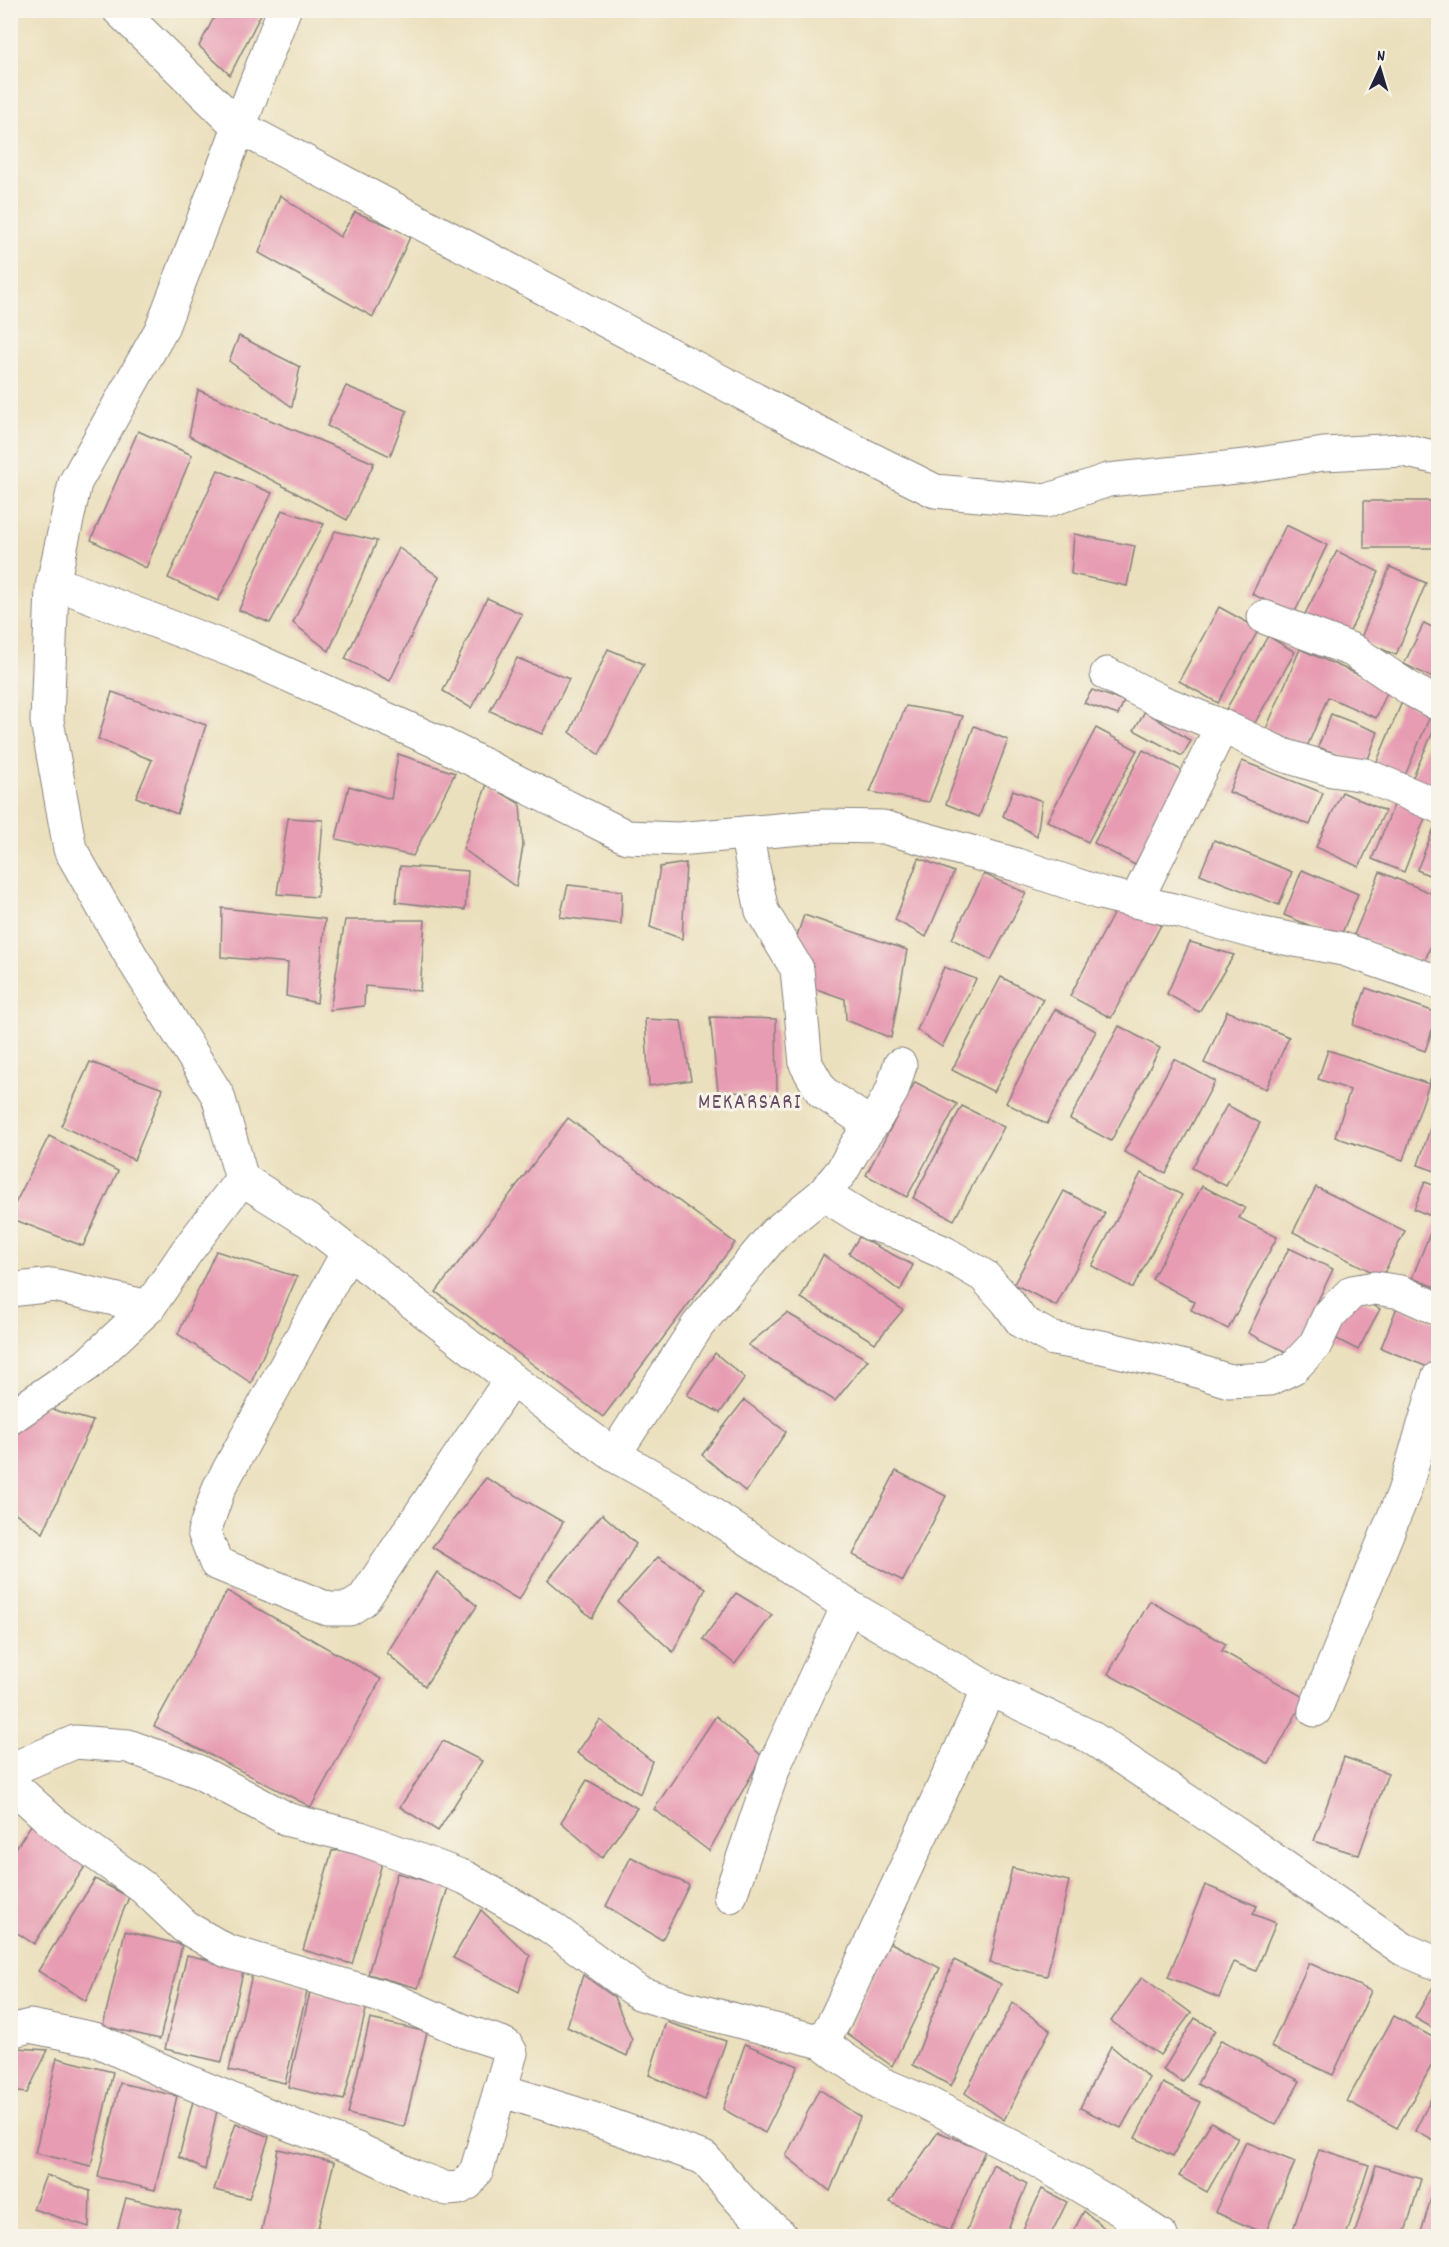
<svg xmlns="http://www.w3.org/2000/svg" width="1449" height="2247" font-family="Dekko,sans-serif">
<rect width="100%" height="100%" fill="#f7f3e8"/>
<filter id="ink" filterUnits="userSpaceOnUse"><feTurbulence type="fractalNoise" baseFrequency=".0167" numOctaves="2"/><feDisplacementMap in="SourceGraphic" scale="12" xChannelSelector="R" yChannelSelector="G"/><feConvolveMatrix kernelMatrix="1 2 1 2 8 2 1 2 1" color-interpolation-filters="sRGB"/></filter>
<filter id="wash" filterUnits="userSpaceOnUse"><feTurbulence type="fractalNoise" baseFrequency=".008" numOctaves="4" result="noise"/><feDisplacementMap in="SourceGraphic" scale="24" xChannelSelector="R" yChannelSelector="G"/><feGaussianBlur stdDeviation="1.35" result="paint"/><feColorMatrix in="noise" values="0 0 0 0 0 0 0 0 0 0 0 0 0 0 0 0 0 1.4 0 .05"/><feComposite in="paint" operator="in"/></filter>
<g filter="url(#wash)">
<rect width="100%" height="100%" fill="#ebe0bd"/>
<g id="blocks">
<g fill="#e79cb3">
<path d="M 218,10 L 263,10 L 230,75 L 199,46 Z"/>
<path d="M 280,195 L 340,237 L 355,212 L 411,235 L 373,317 L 259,253 Z"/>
<path d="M 239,336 L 300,367 L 292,407 L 229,361 Z"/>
<path d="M 346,386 L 407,411 L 390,456 L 327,426 Z"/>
<path d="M 198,390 L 374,463 L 347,520 L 189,436 Z"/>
<path d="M 138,431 L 192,455 L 146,568 L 91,540 Z"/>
<path d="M 218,470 L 272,493 L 218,601 L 168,578 Z"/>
<rect x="1364" y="501" width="73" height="47"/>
<path d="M 282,510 L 324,524 L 270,623 L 239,610 Z"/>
<path d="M 1286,525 L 1327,545 L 1294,614 L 1252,594 Z"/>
<path d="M 335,531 L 377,541 L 329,651 L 293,623 Z"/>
<path d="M 1074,534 L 1135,546 L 1127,586 L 1071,574 Z"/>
<path d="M 399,548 L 439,577 L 390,681 L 345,659 Z"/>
<path d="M 1337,551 L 1379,572 L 1347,637 L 1304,616 Z"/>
<path d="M 1390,567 L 1426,583 L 1396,655 L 1360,640 Z"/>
<path d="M 487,598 L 522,614 L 471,708 L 443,691 Z"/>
<path d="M 1219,607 L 1259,629 L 1218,703 L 1179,681 Z"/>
<path d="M 1424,623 L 1438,630 L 1438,667 L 1433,678 L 1404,664 Z"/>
<path d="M 1268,636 L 1295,652 L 1252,728 L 1224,713 Z"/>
<path d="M 608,649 L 644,664 L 599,755 L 570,732 Z"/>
<path d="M 1300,649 L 1389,688 L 1376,718 L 1328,697 L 1307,747 L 1266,729 Z"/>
<path d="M 517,658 L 569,679 L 542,734 L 490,711 Z"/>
<path d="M 1092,690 L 1124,701 L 1118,715 L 1084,703 Z"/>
<path d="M 112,692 L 206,725 L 177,814 L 136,797 L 152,760 L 98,739 Z"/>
<path d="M 1402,702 L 1431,714 L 1404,778 L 1375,766 Z"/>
<path d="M 906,706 L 963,716 L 929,802 L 870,792 Z"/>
<path d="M 1145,711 L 1191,741 L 1182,756 L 1134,730 Z"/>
<path d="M 1331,714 L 1378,732 L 1366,765 L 1318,747 Z"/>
<path d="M 1436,725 L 1438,726 L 1438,792 L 1412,779 Z"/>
<path d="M 974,726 L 1008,740 L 979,817 L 946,804 Z"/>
<path d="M 1096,728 L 1137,750 L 1088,842 L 1047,821 Z"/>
<path d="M 1143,750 L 1185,772 L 1135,865 L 1094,843 Z"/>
<path d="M 398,754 L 455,773 L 413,856 L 336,839 L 349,786 L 391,799 Z"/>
<path d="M 1242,761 L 1323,793 L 1310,825 L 1229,792 Z"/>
<path d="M 487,784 L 520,804 L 523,846 L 516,887 L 463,849 Z"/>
<path d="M 1013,790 L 1042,801 L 1037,836 L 1003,816 Z"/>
<path d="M 1342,792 L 1385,811 L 1359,867 L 1316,847 Z"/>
<path d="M 1396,800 L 1427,813 L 1404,872 L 1372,859 Z"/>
<path d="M 288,818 L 323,820 L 317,897 L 277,894 Z"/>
<path d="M 1438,818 L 1438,879 L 1417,870 Z"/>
<path d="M 1214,840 L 1292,872 L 1279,905 L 1200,874 Z"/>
<path d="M 919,858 L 954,872 L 926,937 L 895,920 Z"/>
<path d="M 686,863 L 682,939 L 650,927 L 660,867 Z"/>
<path d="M 400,866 L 468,871 L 465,910 L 396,902 Z"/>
<path d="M 1302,870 L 1358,894 L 1340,938 L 1284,915 Z"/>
<path d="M 1380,872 L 1438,896 L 1438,927 L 1424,963 L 1354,935 Z"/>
<path d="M 984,874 L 1026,893 L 991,960 L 952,939 Z"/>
<path d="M 568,885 L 622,891 L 621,924 L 560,917 Z"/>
<path d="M 1119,903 L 1161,925 L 1111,1018 L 1070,996 Z"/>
<path d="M 222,908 L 325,919 L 317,1003 L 286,996 L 288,963 L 221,957 Z"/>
<path d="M 804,915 L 907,950 L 891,1038 L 846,1020 L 845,999 L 783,977 Z"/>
<path d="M 345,920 L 425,920 L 420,991 L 365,986 L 364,1006 L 330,1010 Z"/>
<path d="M 1190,942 L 1234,955 L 1199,1012 L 1167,994 Z"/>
<path d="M 944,967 L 976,979 L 942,1047 L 917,1030 Z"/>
<path d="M 1001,977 L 1043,999 L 994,1092 L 952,1070 Z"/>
<path d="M 1366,988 L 1438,1013 L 1425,1051 L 1353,1025 Z"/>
<path d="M 1055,1009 L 1096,1031 L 1047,1124 L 1006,1103 Z"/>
<path d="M 1227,1011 L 1289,1037 L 1266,1089 L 1204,1063 Z"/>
<path d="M 710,1017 L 776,1019 L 777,1095 L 718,1091 Z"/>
<path d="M 645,1019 L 681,1021 L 691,1080 L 649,1086 Z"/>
<path d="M 1119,1026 L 1160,1048 L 1111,1141 L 1070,1119 Z"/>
<path d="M 1328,1050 L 1429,1084 L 1403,1160 L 1335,1137 L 1350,1090 L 1318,1079 Z"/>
<path d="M 1438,1058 L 1438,1087 L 1429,1084 Z"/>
<path d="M 1174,1059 L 1215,1081 L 1166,1173 L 1124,1152 Z"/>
<path d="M 90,1062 L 163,1089 L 134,1160 L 61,1126 Z"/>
<path d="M 915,1082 L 957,1104 L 907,1197 L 866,1175 Z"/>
<path d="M 1227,1105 L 1260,1123 L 1226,1186 L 1192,1168 Z"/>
<path d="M 1438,1105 L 1438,1172 L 1418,1165 Z"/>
<path d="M 962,1106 L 1004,1127 L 954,1220 L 913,1198 Z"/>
<path d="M 568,1118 L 735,1243 L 603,1417 L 436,1292 Z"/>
<path d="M 49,1136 L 118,1171 L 83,1246 L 10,1218 L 10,1214 Z"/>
<path d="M 1141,1173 L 1182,1195 L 1133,1288 L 1092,1266 Z"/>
<path d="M 1425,1182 L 1438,1187 L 1438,1288 L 1412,1278 L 1436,1218 L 1414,1209 Z"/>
<path d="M 1202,1186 L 1245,1208 L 1239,1218 L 1277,1237 L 1228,1329 L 1191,1310 L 1195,1302 L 1152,1279 Z"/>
<path d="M 1316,1187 L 1405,1231 L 1382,1277 L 1293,1232 Z"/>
<path d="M 1064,1191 L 1105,1213 L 1056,1306 L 1014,1284 Z"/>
<path d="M 859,1237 L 913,1265 L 900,1291 L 849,1253 Z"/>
<path d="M 1289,1248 L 1333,1269 L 1292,1355 L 1248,1333 Z"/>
<path d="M 216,1251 L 297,1277 L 251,1383 L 178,1334 Z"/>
<path d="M 823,1255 L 903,1310 L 875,1343 L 801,1298 Z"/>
<path d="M 1353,1294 L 1380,1309 L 1358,1350 L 1331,1336 Z"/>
<path d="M 1397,1307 L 1438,1323 L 1438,1346 L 1430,1368 L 1381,1348 Z"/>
<path d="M 787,1313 L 868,1360 L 835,1401 L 748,1345 Z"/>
<path d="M 715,1353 L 745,1378 L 720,1413 L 687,1395 Z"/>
<path d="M 10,1398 L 93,1421 L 43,1533 L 10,1509 Z"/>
<path d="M 744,1400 L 786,1432 L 746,1492 L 702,1455 Z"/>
<path d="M 896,1471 L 946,1496 L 903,1581 L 853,1555 Z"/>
<path d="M 486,1478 L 563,1522 L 519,1600 L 432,1547 Z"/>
<path d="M 602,1514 L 636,1544 L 592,1618 L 548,1580 Z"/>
<path d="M 658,1557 L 706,1588 L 673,1652 L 618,1602 Z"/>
<path d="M 437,1572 L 477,1606 L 425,1686 L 387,1653 Z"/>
<path d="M 227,1591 L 381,1679 L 311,1807 L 154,1726 Z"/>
<path d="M 736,1593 L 772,1615 L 735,1664 L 703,1639 Z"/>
<path d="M 1150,1601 L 1226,1644 L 1222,1651 L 1305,1698 L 1269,1764 L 1108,1674 Z"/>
<path d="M 716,1716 L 762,1756 L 709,1851 L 654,1809 Z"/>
<path d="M 600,1720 L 652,1761 L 640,1794 L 577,1753 Z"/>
<path d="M 443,1741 L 482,1761 L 438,1831 L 400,1807 Z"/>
<path d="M 1344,1757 L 1388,1773 L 1359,1855 L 1314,1841 Z"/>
<path d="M 587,1780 L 637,1808 L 602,1858 L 561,1822 Z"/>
<path d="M 31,1825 L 86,1865 L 34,1944 L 10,1928 L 10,1857 Z"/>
<path d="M 387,1847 L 352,1964 L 303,1950 L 332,1851 Z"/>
<path d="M 631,1857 L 689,1885 L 662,1940 L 606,1906 Z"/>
<path d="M 1012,1868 L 1069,1881 L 1047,1976 L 990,1963 Z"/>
<path d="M 397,1873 L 448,1887 L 418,1988 L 368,1974 Z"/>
<path d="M 95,1879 L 129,1897 L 86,2001 L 38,1971 Z"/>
<path d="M 1205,1885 L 1257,1906 L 1253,1914 L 1276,1923 L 1256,1971 L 1234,1962 L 1219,1998 L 1168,1977 Z"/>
<path d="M 481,1910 L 530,1956 L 519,1992 L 453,1958 Z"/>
<path d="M 125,1931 L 182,1945 L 160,2039 L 103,2026 Z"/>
<path d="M 889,1942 L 940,1968 L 892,2066 L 847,2034 Z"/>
<path d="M 187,1955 L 244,1968 L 222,2062 L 165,2049 Z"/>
<path d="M 954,1960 L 1001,1984 L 951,2086 L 913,2065 Z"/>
<path d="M 1309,1963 L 1371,1991 L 1333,2075 L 1271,2047 Z"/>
<path d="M 252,1975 L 308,1988 L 285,2083 L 229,2070 Z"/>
<path d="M 583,1975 L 614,1997 L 632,2040 L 627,2056 L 567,2027 Z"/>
<path d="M 1142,1977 L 1191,2013 L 1160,2055 L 1111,2021 Z"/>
<path d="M 1434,1985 L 1438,1988 L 1438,2031 L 1415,2018 Z"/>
<path d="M 310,1992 L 367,2006 L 344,2100 L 288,2087 Z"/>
<path d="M 1013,2003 L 1050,2030 L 1004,2120 L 965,2093 Z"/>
<path d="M 1394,2016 L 1438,2040 L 1438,2054 L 1397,2128 L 1347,2101 Z"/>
<path d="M 1195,2018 L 1215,2030 L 1183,2082 L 1163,2070 Z"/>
<path d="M 370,2019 L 427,2032 L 404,2127 L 348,2114 Z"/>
<path d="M 666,2022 L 726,2041 L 705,2100 L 649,2075 Z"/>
<path d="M 1221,2040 L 1300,2081 L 1276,2125 L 1197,2084 Z"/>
<path d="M 745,2044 L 798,2066 L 765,2133 L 723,2109 Z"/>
<path d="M 1111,2046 L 1149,2078 L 1121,2128 L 1080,2108 Z"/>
<path d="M 17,2048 L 48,2050 L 27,2093 L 10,2091 L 10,2053 Z"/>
<path d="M 57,2058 L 113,2072 L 91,2166 L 35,2153 Z"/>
<path d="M 120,2083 L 177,2096 L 155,2190 L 98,2177 Z"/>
<path d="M 1163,2083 L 1200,2102 L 1173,2156 L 1135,2138 Z"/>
<path d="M 1438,2085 L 1438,2143 L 1415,2131 Z"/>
<path d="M 819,2089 L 860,2117 L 830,2191 L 786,2156 Z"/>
<path d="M 193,2101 L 217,2110 L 205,2170 L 179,2157 Z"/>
<path d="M 1211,2122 L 1238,2138 L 1207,2192 L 1179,2176 Z"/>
<path d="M 236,2123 L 269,2137 L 249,2198 L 214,2190 Z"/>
<path d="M 938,2132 L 985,2150 L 950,2231 L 890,2202 Z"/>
<path d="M 1246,2142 L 1295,2162 L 1265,2234 L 1215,2212 Z"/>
<path d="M 278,2149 L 334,2162 L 316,2236 L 266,2236 L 261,2234 Z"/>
<path d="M 1319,2149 L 1369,2165 L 1346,2236 L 1291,2236 Z"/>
<path d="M 993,2164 L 1027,2184 L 1005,2236 L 965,2235 Z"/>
<path d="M 1376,2165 L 1421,2179 L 1404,2236 L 1354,2236 Z"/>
<path d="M 46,2175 L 90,2191 L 89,2227 L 33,2209 Z"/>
<path d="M 1434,2188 L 1438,2190 L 1438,2236 L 1420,2236 Z"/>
<path d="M 1042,2189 L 1067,2202 L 1050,2236 L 1020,2236 Z"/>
<path d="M 126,2198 L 181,2211 L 173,2236 L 116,2235 Z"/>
<path d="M 1084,2211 L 1114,2236 L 1071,2236 Z"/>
</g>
</g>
</g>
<g filter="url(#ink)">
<use href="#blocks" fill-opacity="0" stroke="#86817c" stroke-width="1.5"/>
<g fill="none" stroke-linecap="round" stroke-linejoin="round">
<defs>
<g id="street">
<path d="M 119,10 L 239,127 L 807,427 L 935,491 L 1046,501 L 1108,480 L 1246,466 L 1324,454 L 1403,450 L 1438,458"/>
<path d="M 284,10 L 161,330 L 75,483 L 52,588 L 47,721 L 70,849 L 131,956 L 218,1096 L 242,1179 L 310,1222 L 511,1379 L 614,1455 L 671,1487 L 848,1606 L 989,1689 L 1089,1736 L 1229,1829 L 1403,1949 L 1438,1964"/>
<path d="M 53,582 L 244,655 L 440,743 L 627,837 L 678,839 L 823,826 L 883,827 L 1017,865 L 1100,893 L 1182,912 L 1258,933 L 1343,949 L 1438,982"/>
<path d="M 1264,617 L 1352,650 L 1412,690 L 1438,704"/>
<path d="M 1107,674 L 1160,701 L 1226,728 L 1283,755 L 1332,770 L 1365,775 L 1438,806"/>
<path d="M 746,833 L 762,911 L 797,969 L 806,1064 L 822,1092 L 871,1125"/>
<path d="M 1136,901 L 1222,726"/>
<path d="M 823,1194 L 871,1224 L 895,1231 L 943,1252 L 984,1276 L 1007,1301 L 1022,1322 L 1053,1339 L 1102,1347 L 1185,1367 L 1229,1381 L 1270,1379 L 1294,1367 L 1315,1345 L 1329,1315 L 1352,1292 L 1375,1288 L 1401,1292 L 1438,1309"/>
<path d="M 348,1252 L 219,1488 L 204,1532 L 216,1563 L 328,1609 L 349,1609 L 363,1600 L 511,1379"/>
<path d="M 10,1290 L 53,1285 L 149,1307"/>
<path d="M 10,1418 L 87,1365 L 149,1307 L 187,1251 L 242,1179"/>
<path d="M 614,1455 L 698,1325 L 775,1233 L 823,1194 L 842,1171 L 856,1146 L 875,1120 L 892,1091 L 900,1065"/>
<path d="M 1315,1710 L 1404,1492 L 1438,1378"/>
<path d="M 10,1770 L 75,1742 L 128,1746 L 197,1771 L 289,1820 L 360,1838 L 466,1878 L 549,1926 L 639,1993 L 683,2007 L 822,2042 L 835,2020 L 989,1689"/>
<path d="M 10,1783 L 57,1826 L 144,1888 L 185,1927 L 227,1951 L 394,2000 L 464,2031 L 501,2043 L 507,2046 L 511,2053 L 477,2169 L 468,2183 L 459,2188 L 447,2189 L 413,2176 L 357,2149 L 294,2126 L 170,2074 L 94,2039 L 30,2026 L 10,2031"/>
<path d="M 730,1896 L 775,1764 L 848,1606"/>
<path d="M 822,2042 L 841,2057 L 882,2084 L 927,2103 L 1019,2150 L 1121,2210 L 1161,2236"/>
<path d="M 500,2090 L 593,2119 L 704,2158 L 744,2204 L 780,2235"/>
</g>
</defs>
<use href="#street" stroke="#86817c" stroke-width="35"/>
<use href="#street" stroke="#fff" stroke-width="33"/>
</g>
</g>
<g text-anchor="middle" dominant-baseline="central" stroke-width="6" stroke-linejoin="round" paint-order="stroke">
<g font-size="21" letter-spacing="1.5" fill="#674d65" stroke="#f7f3e8">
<text x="750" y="1104">MEKARSARI</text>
</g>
</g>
<rect width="1449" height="2247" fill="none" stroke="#f7f3e8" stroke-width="36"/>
<g transform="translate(1380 69) rotate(4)" stroke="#f7f3e8" stroke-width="4.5" paint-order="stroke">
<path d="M0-4.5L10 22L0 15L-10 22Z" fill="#22223b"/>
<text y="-9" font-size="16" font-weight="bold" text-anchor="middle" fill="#22223b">N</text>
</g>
</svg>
